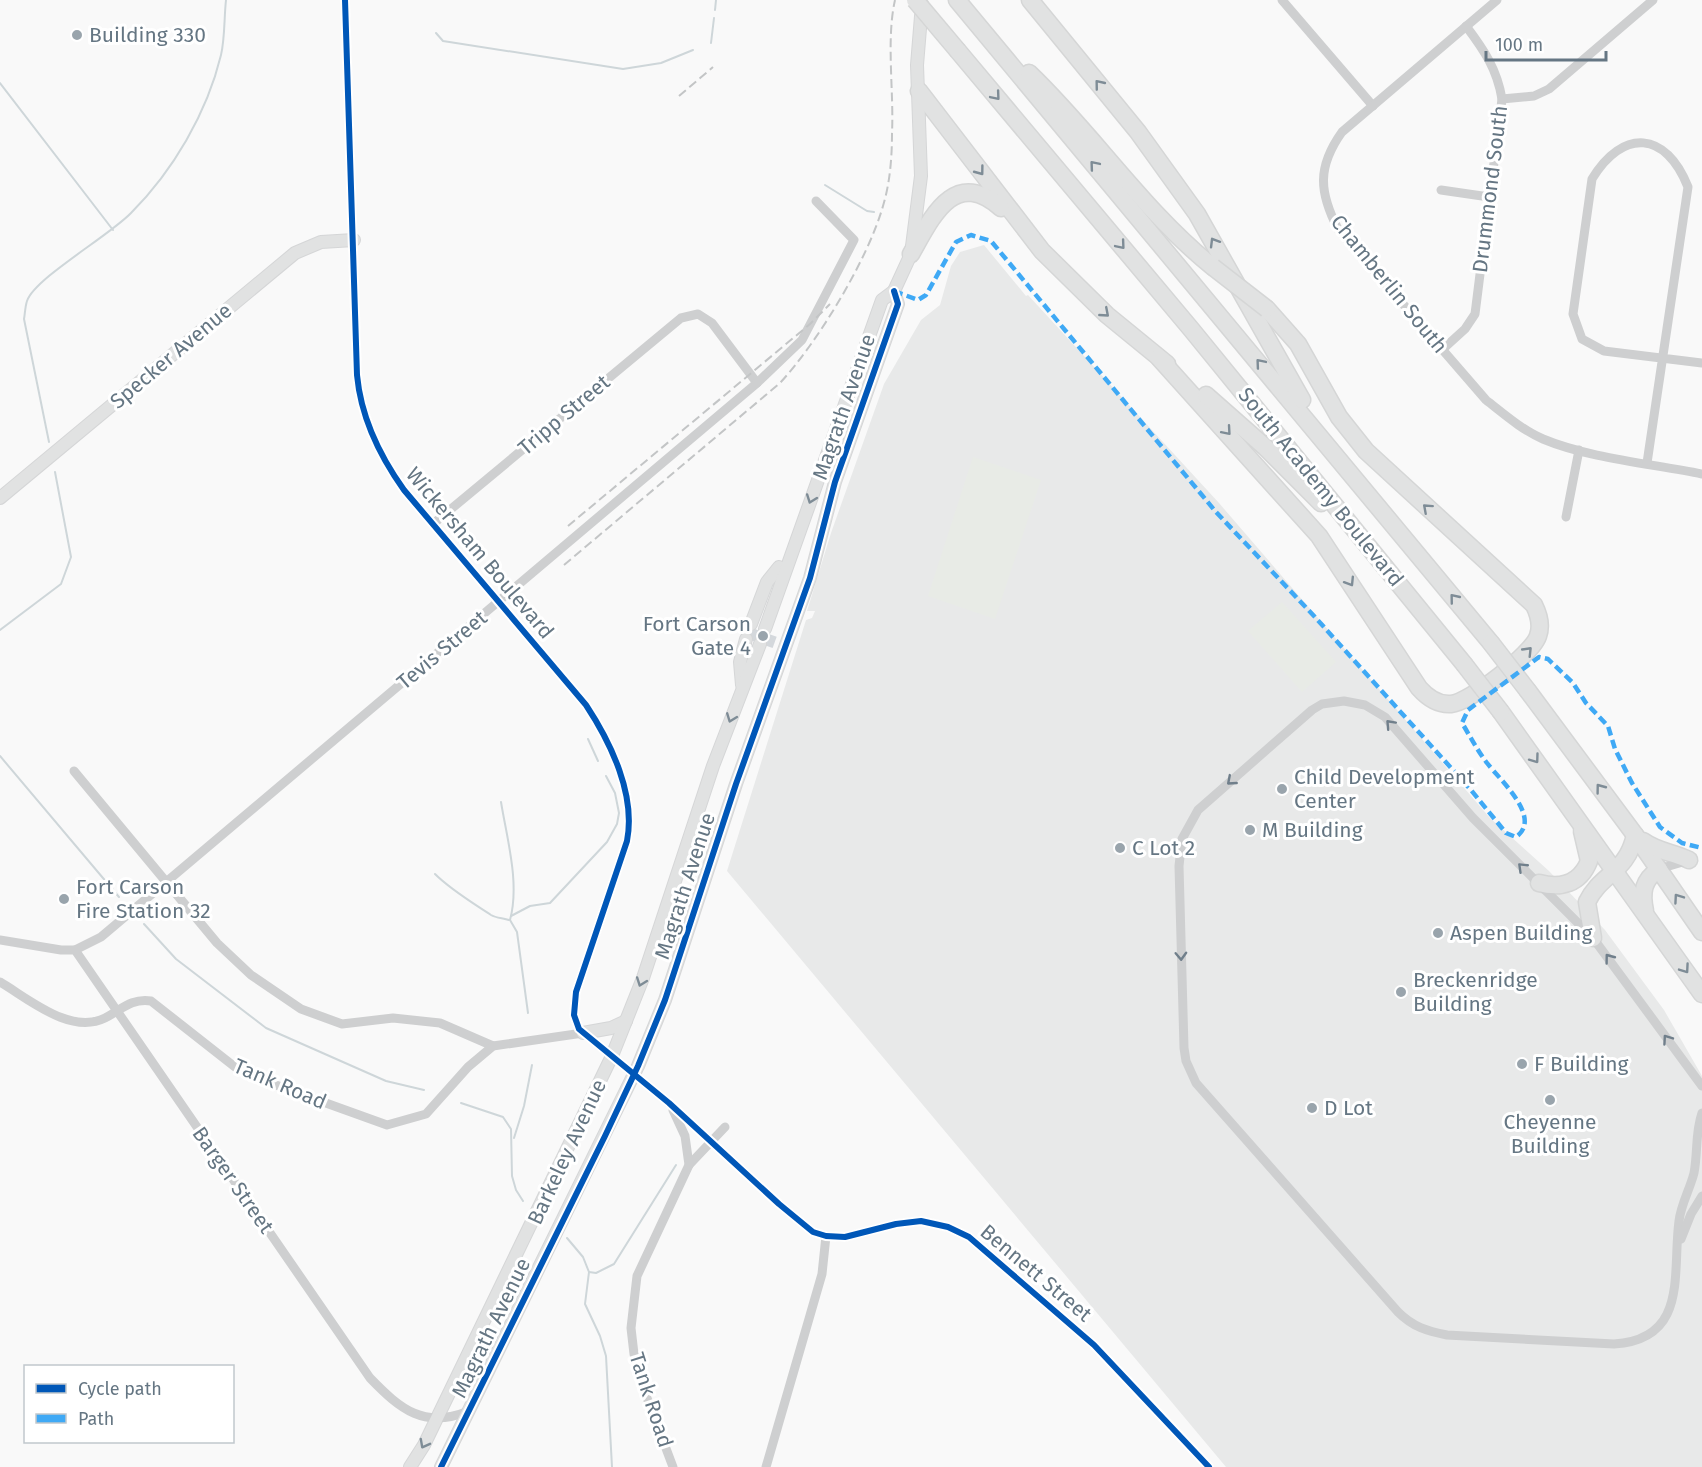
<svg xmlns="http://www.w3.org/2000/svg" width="1702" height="1467" font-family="'Fira Sans',sans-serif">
<rect width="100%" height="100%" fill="#f9f9f9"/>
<path fill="#e8e9e9" d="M 984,245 L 1026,296 L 1028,295 L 1219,503 L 1490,818 L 1549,871 L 1605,930 L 1664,1010 L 1702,1076 L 1702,1467 L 1226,1467 L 727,871 L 806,620 L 812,618 L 815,611 L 807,611 L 831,533 L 884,384 L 921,320 L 940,305 L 951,266 L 960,252 Z"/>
<g fill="#e8ebe6">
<path d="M 973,457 L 1041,480 L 995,619 L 928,596 Z"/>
<path d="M 1282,602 L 1336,662 L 1302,692 L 1248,631 Z"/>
</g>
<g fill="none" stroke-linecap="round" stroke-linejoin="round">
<g stroke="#ced6d9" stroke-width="2">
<path d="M 715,10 L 716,0"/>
<path d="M 436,33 L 443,41 L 623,69 L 661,63 L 693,50"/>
<path d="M 711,43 L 714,18"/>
<path d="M 0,83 L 113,230"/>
<path d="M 825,185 L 867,211 L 874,212"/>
<path d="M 49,442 L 24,319 C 25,314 25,307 27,301 C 35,278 109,236 131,213 C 173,171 207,113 221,55 C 225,38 224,18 226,0"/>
<path d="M 0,630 L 61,584 L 71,557 L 55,472"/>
<path d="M 588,739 L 598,761"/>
<path d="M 0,756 L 119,897"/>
<path d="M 501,802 C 507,839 520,883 510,920 L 517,932 L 528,1013"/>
<path d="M 435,874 C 451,890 473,903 491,915 C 496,918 503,918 509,920"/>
<path d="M 511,916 L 530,906 L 550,903 L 607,842 L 617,824 L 619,813 L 615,793 L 606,776"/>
<path d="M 144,924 L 176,959 L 266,1028 L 386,1081 L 424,1090"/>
<path d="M 461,1103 L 503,1117 L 511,1129 L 512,1176 L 516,1190 L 523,1201"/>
<path d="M 514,1138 L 524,1106 L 532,1065"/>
<path d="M 567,1238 L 583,1257 L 589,1272 L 585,1304 L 600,1336 L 606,1356 L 612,1467"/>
<path d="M 589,1272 L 596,1273 L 614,1264 L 676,1165"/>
</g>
<g stroke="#d4d8dc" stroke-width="12" stroke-dasharray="12 6" stroke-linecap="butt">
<path d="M 753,641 L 758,627"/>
<path d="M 767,646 L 772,632"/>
</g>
<defs>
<g id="secondary">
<path d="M 0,498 L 295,253 L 321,242 L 354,240"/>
<path d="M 751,624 L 767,582 L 779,567"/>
<path d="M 765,629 L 882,300 L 894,291"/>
<path d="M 742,685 L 740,662 L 746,639"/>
<path d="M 583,1033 L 611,1028 L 626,1021"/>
<path d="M 410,1467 L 424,1445 L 612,1056 L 643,978 L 713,766 L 760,644"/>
<path d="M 441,1467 L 638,1066 L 665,1000 L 736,784 L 810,578 L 835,482 L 898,304 L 894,291 L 911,254 L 921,176 L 917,65 L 922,4"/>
</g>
<g id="highway">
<path d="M 957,0 L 1491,643"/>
<path d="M 1030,0 L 1138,132 L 1197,214 L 1302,400"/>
<path d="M 958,51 L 1191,329 L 1464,664"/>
<path d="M 1029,73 C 1093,134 1143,211 1213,267"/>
<path d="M 919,91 L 1042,251 L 1107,315 L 1167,364"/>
<path d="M 911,254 C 932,217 954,167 1001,208"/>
<path d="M 1159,358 L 1319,536 L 1419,688 C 1427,697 1438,705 1451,704 C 1470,702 1532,654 1538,636 C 1542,625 1539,615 1534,605 L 1366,451 L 1339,417 L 1298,344 L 1267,309"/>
<path d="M 1206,395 L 1265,447 L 1321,503"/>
<path d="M 1528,691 L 1635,835 L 1702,932"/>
<path d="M 1501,712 L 1702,994"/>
<path d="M 1643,841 C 1658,852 1673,852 1689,860"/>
<path d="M 1539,883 C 1561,889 1580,884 1589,861 L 1582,831"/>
<path d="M 1645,911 C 1641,892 1643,880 1659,869"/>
<path d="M 1593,938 L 1587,902 C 1601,873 1627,873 1635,835"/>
</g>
</defs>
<use href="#secondary" stroke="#d5d6d7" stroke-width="14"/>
<use href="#highway" stroke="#d5d6d6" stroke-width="19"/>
<g stroke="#cecfd0" stroke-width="9">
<path d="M 345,0 L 357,375 C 361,418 379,455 404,490 L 586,705 C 611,743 636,795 627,841 L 576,992 L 574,1015 L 579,1029 L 669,1103 L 779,1204 L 813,1232 L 826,1236 L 845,1237 L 896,1224 L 921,1221 L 948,1227 L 969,1237 L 1094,1345 L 1209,1467"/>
<path d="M 1282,0 L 1373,106"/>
<path d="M 1497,0 L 1342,132 C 1317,167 1319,192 1338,229 L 1486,400 C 1504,414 1522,430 1543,439 C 1588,458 1653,464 1702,474"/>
<path d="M 1502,99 L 1534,96 L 1549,89 L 1653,0"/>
<path d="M 1441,190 L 1489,197"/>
<path d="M 1443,349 L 1465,329 L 1475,314 L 1502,99 C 1497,69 1484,50 1466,26"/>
<path d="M 1647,463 L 1688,187 C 1666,131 1623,128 1592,179 L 1573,314 L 1582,339 L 1604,351 L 1702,363"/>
<path d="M 1566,517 L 1579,450"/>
<path d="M 433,524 L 681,318 L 698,314 L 712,323 L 757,383"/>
<path d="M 74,771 L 217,943 L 251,975 L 301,1009 L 342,1024 L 393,1018 L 440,1023 L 493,1046"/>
<path d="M 1659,869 L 1686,861"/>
<path d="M 0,940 L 61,950 L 75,950 L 370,1378 C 401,1410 424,1429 469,1411"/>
<path d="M 75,950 L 101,937 L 757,383 L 802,340 L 854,240 L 816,201"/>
<path d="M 0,982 C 29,999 70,1035 105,1018 C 121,1010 131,998 151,1001 L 235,1067 L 262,1080 L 387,1125 L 426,1114 L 468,1067 L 493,1046 L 583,1033"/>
<path d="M 1702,1086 L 1593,938 L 1473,818 L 1385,717 L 1365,705 L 1344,701 L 1322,704 L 1312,710 L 1198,810 L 1182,839 L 1179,866 L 1184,1048 L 1186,1061 L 1196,1083 L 1398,1312 C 1413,1327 1427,1331 1447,1335 L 1614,1344 C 1689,1339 1672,1273 1679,1221 C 1681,1204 1690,1189 1694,1173 C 1698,1152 1695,1133 1702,1113"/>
<path d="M 689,1165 L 725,1127"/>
<path d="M 1681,1239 L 1691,1214 L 1702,1196"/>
<path d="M 673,1467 L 641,1382 L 634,1354 L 631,1328 L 637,1276 L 689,1165 L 685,1136 L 673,1110"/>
<path d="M 766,1467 L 822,1274 L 826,1236"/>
</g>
<use href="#secondary" stroke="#e1e2e2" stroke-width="12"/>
<use href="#highway" stroke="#e1e2e2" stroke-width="16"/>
<g stroke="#c3c5c6" stroke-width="2" stroke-dasharray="9 4.5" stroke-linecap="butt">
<path d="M 679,96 L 713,67"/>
<path d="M 568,526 L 810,324 L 830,304"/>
<path d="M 564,565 L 780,383 C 818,342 868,259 883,206 C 890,183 892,157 892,133 C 894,91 886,40 895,0"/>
</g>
<defs>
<g id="highway-bridge">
<path d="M 915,0 L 958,51"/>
<path d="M 1213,267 L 1267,309"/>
<path d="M 1491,643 L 1528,691"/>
<path d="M 1464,664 L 1501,712"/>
</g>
</defs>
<use href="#highway-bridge" stroke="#d5d6d6" stroke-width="19" stroke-linecap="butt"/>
<use href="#highway-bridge" stroke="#e1e2e2" stroke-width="16"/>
<path stroke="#3fa9f5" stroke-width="4.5" stroke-dasharray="9 4.5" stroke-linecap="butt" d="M 894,291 L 918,300 L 926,295 L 956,242 L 971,235 L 991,241 L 1216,512 L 1314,616 L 1471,790 L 1506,833 L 1516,837 C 1543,818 1500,780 1487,763 C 1477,750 1470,736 1462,723 L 1468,710 L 1539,657 L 1548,659 L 1573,683 L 1586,703 L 1608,726 L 1615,749 L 1632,783 L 1660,827 L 1682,843 L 1702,848"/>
<defs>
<g id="cycleway">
<path d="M 345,0 L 357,375 C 361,418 379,455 404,490 L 586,705 C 611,743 636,795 627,841 L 576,992 L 574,1015 L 579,1029 L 669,1103 L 779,1204 L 813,1232 L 826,1236 L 845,1237 L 896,1224 L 921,1221 L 948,1227 L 969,1237 L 1094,1345 L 1209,1467"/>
<path d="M 441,1467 L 605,1136 L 638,1066 L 665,1000 L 736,784 L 810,578 L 835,482 L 898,304 L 894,291"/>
</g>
</defs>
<use href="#cycleway" stroke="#fff" stroke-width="10"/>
<use href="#cycleway" stroke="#0057b8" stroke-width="6"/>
</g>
<defs><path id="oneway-chevron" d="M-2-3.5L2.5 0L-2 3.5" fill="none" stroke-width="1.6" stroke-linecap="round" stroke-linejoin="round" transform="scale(1.5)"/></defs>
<g stroke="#7e8c96">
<use href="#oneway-chevron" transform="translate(1099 84) rotate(-129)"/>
<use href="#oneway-chevron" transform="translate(996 96) rotate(50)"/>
<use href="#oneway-chevron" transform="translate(1094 165) rotate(-130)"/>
<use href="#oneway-chevron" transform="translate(980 171) rotate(53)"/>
<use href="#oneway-chevron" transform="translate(1214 242) rotate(-121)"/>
<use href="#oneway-chevron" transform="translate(1121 245) rotate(50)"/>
<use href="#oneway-chevron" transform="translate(1105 313) rotate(41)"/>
<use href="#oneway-chevron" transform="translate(1260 363) rotate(-130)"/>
<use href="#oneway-chevron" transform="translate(1227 431) rotate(49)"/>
<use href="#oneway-chevron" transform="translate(811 499) rotate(110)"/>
<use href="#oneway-chevron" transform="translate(1427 508) rotate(-138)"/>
<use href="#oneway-chevron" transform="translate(1350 582) rotate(58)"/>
<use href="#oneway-chevron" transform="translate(1454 598) rotate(-129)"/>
<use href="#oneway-chevron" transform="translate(1528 651) rotate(-46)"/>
<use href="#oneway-chevron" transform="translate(731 718) rotate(111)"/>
<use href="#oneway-chevron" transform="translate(1535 759) rotate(54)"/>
<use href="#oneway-chevron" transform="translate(1600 788) rotate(-127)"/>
<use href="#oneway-chevron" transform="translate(1678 898) rotate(-125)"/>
<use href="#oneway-chevron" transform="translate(1685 969) rotate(55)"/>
<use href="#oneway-chevron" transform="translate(641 982) rotate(110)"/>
<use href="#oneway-chevron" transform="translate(424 1444) rotate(118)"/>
</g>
<g stroke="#707f8b">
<use href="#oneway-chevron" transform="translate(1390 724) rotate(-133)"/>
<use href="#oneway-chevron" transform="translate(1231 781) rotate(139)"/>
<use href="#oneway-chevron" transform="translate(1522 867) rotate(-136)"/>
<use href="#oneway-chevron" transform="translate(1181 956) rotate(88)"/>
<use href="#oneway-chevron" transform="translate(1609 958) rotate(-127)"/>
<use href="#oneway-chevron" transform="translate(1667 1039) rotate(-125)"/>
</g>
<g fill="#99a4ac" stroke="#fff" stroke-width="2">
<circle cx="77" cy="35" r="6"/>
<circle cx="763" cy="636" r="6"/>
<circle cx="1282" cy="789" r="6"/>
<circle cx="1250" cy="830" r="6"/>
<circle cx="1120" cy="848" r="6"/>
<circle cx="64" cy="899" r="6"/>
<circle cx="1438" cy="933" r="6"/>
<circle cx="1401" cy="992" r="6"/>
<circle cx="1522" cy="1064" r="6"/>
<circle cx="1550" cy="1100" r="6"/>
<circle cx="1312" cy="1108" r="6"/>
</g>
<g text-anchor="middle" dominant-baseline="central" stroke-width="6" stroke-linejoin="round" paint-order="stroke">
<g font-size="21" fill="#657683" stroke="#fff" text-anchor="start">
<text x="89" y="35">Building 330</text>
<text x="751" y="624" text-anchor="end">Fort Carson<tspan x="751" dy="24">Gate 4</tspan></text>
<text x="1294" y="777">Child Development<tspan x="1294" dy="24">Center</tspan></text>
<text x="1262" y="830">M Building</text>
<text x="1132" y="848">C Lot 2</text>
<text x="76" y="887">Fort Carson<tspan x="76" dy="24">Fire Station 32</tspan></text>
<text x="1450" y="933">Aspen Building</text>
<text x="1413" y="980">Breckenridge<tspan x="1413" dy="24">Building</tspan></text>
<text x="1534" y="1064">F Building</text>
<text x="1324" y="1108">D Lot</text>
<text x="1550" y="1122" text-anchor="middle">Cheyenne<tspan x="1550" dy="24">Building</tspan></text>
</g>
<g font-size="21" fill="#657683" stroke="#fff">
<text transform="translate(1490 189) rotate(-83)">Drummond South</text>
<text transform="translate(1389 284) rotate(51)">Chamberlin South</text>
<text transform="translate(171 356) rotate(-40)">Specker Avenue</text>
<text transform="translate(844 407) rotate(-71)">Magrath Avenue</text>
<text transform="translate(564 415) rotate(-40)">Tripp Street</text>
<text transform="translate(1321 487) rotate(51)">South Academy Boulevard</text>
<text transform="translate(480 553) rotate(50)">Wickersham Boulevard</text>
<text transform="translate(442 650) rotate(-40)">Tevis Street</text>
<text transform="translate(685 886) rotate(-72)">Magrath Avenue</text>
<text transform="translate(280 1084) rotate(23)">Tank Road</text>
<text transform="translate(567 1152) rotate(-65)">Barkeley Avenue</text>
<text transform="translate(233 1180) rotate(55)">Barger Street</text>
<text transform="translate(1036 1273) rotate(40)">Bennett Street</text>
<text transform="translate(491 1328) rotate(-64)">Magrath Avenue</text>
<text transform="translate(651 1400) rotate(72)">Tank Road</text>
</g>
</g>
<rect x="24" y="1365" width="210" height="78" fill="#ffffff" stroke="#c1c8cd" stroke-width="1.5"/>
<rect x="36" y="1384" width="30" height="9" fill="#0057b8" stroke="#c1c8cd" stroke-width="1.5"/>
<text x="78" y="1395" font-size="18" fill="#657683">Cycle path</text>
<rect x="36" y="1414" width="30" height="9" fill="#3fa9f5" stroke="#c1c8cd" stroke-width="1.5"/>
<text x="78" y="1425" font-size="18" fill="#657683">Path</text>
<path d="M1486 51v9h120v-9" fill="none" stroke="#657683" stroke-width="3"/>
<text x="1495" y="51" font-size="18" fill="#657683" stroke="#ffffff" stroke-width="4.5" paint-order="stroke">100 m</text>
</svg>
